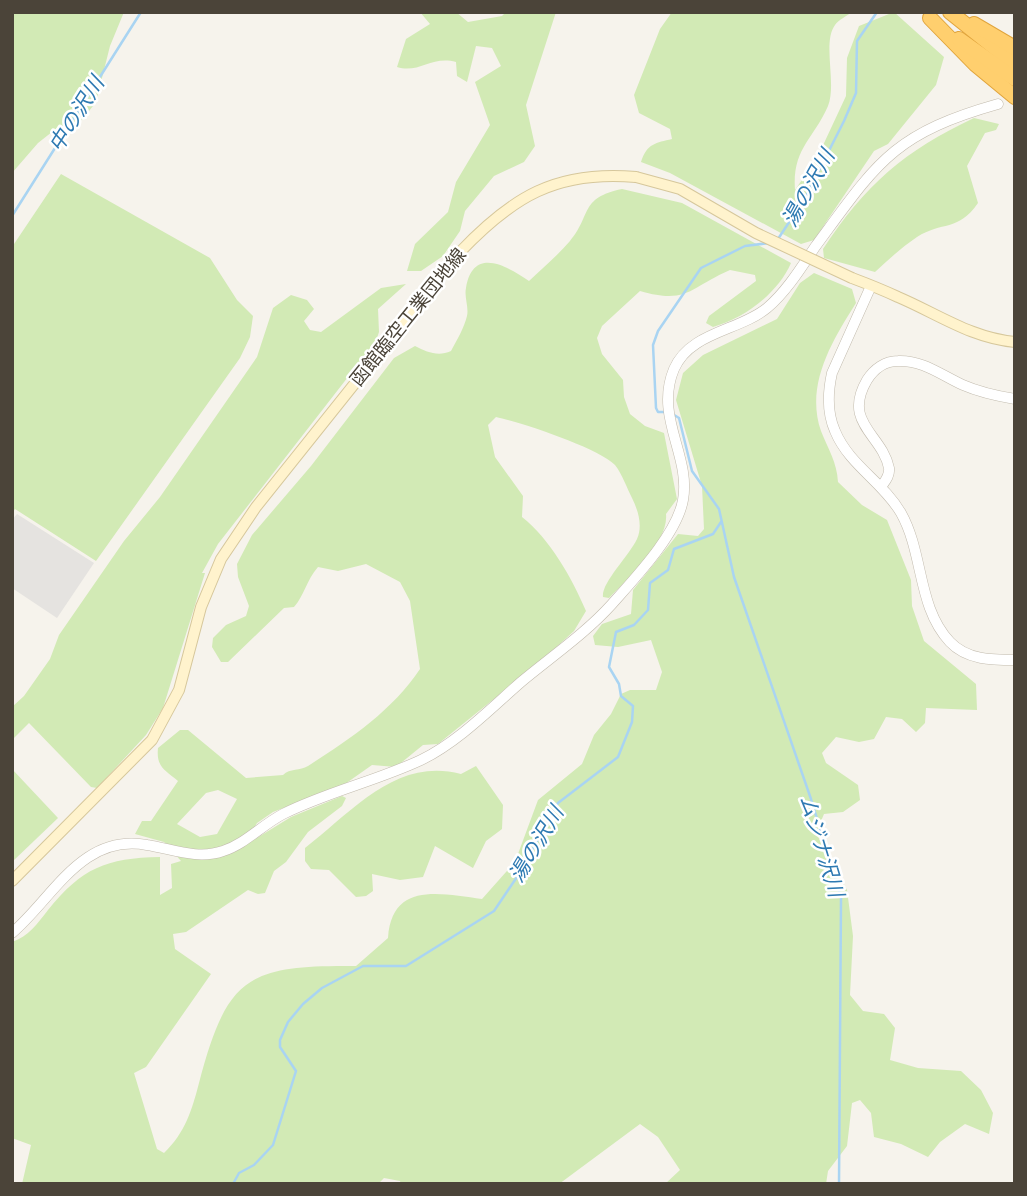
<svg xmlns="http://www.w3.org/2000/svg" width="1027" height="1196" font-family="Figtree,'Noto Sans JP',sans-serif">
<rect width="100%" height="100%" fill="#f6f3ec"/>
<g fill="#d2eab5" fill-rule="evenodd">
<path d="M 12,12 L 124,12 L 110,46 L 96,102 L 82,120 L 57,128 L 38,143 L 12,173 Z"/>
<path d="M 420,12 L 456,12 L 468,22 L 502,16 L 506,12 L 556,12 L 526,105 L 535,146 L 524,162 L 494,176 L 465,211 L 460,231 L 443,256 L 421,271 L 407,271 L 415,244 L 448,212 L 456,182 L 490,125 L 475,82 L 501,66 L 492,48 L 476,46 L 467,82 L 457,76 L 456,62 C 432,55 419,74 397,67 L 406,39 L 430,24 Z"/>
<path d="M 672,12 L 852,12 C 847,16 838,20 835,25 C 822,43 837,83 828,106 C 813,140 792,149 795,190 L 818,156 L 846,96 L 847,58 L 859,26 L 894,12 L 944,57 L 936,85 L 888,144 L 874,151 L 814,240 L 801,244 L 670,173 L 641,162 C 647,143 656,143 672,139 L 670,129 L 639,113 L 634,95 L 660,29 Z"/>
<path d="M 974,118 L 999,124 L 996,130 L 985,133 L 967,166 L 978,203 C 958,232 942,221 917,237 C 902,247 888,260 875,272 L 824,258 L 823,249 C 866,184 904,151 974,118 Z"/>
<path d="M 61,174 L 210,258 L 237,300 L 253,316 L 250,337 L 240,358 L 96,561 L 15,509 L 12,513 L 12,247 Z"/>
<path d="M 622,189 L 682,203 L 791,263 C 778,293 745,318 713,327 L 706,323 L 709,316 L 756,281 L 755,275 L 730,270 C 690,287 688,305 640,291 L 602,326 L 597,338 L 602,354 L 623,380 L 624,397 L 630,414 L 645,426 L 664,433 L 677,499 L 666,514 C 669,542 628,578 609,598 L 603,597 C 601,583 629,556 637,539 C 643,526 638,510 632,498 C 627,488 622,474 615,465 C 599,448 520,422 496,417 L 488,425 L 495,457 L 523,496 L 522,517 C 550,539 572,578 586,611 L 574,631 L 540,662 L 438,744 L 423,745 L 396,767 L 372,765 L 345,784 L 273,812 L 257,823 L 242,847 L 291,817 L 342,796 L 346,798 L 342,806 L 308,832 L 286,862 L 274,871 L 265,893 L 258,894 L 248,890 L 186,932 L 173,934 L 175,949 L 211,974 L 146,1067 L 134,1073 L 157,1149 L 164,1153 C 185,1133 192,1110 199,1083 C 227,976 248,965 356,966 L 388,938 C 392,881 441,894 482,899 L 515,862 L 538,800 L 582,764 L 594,735 L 611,714 L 621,694 L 630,690 L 656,690 L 662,672 L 651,640 L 618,647 L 595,645 L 593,636 L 602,624 L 631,614 L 633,590 L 678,534 L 698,536 L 704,529 L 702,486 L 676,400 L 683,373 L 703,355 L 777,319 L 800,283 L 814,273 L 852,289 L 856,303 C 832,341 805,385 821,431 C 828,449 837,462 838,482 L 862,505 L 887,520 L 911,580 L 912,606 L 924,641 L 976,684 L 977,710 L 926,708 L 925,723 L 916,732 L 902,719 L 886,717 L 874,739 L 859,742 L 836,737 L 822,753 L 826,763 L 858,785 L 860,800 L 843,812 L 824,814 L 816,833 L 847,890 L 853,936 L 850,995 L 863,1011 L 884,1014 L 895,1028 L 890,1060 L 918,1068 L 961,1071 L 981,1090 L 993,1113 L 989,1134 L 965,1124 L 940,1142 L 928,1157 L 901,1144 L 874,1137 L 871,1113 L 860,1100 L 852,1103 L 847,1146 L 828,1171 L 826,1184 L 665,1184 L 680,1170 L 658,1137 L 640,1124 L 559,1184 L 401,1184 L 400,1181 L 384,1178 L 378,1184 L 22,1184 L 31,1145 L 12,1138 L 12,942 C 29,936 37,924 48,910 C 82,868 106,858 160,857 L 160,895 L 172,888 L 171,864 L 181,861 L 164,842 L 135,834 L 142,821 L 151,821 L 178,781 C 165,770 156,767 158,748 L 180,730 L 188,730 L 246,778 L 283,775 C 290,768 300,771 308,766 C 350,739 392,711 420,669 L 410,601 L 400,582 L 366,564 L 338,571 L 318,567 C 306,581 304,596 294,607 L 284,608 L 228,662 L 221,662 L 212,647 L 213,638 L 226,625 L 246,616 L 249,606 L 238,577 L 237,564 L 252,535 L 311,466 L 394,358 L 415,346 C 427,352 438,357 451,351 C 457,340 464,328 467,316 C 469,307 464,297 466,288 C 473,246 507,266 529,281 C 543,268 558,255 570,241 C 592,215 579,198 622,189 ZM 218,790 L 237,799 L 217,834 L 200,837 L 177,824 L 206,793 Z"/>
<path d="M 406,284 L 378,309 L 379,332 L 376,341 L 218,544 L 202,573 L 205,573 L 163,708 L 146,735 L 97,788 L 91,787 L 29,723 L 12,740 L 12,707 L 24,696 L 50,659 L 59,635 L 124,541 L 160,497 L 257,357 L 273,308 L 291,295 L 307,300 L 314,309 L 304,321 L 310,330 L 321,332 L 381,288 Z"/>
<path d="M 476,766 L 503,805 L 502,829 L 486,841 L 473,868 L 435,846 L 423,877 L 400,880 L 372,874 L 373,891 L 366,896 L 356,897 L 329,870 L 311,869 L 305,861 L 305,848 C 353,811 396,757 461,774 Z"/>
<path d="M 12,769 L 58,818 L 12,862 Z"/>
</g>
<path fill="#e5e3e0" d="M 17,514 L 94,563 L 57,618 L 12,588 L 12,520 Z"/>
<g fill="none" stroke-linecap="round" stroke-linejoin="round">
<g stroke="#a9d4f2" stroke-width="2.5">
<path d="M 12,216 L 141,12"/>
<path d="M 778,239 L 805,198 L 844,121 L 856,93 L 857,41 L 877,12"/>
<path d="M 665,412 L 658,412 L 656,408 L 653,345 L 658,331 L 701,268 L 745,246 L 769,243"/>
<path d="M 671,413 L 679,418 L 692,471 L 719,509 L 734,577 L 811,799 L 841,898 L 839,1184"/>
<path d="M 233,1184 L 239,1173 L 254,1165 L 273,1145 L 296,1071 L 280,1047 L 280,1040 L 288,1022 L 303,1004 L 322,988 L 363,966 L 406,966 L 494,911 L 519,874 L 558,803 L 618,757 L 632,722 L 633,706 L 621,696 L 619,684 L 609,667 L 616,632 L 634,625 L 648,610 L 650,583 L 668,570 L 674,549 L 713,534 L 721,522"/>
</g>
<defs>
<g id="tertiary">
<path d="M 871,286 L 832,373 C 828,391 827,413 835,431 C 849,465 883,482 901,513 C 924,554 917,607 950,642 C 967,660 992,660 1015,660"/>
<path d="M 881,487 C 885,481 890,476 889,468 C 882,434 842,423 867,380 C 874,369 885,361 898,361 C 923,360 941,375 963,385 C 979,392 997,396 1015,399"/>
<path d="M 12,933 C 53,898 82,833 147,845 C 172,849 198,860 223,851 C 245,844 262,825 283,814 C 327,792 376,781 421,760 C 458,742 490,709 521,682 C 551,657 586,633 612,604 C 635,578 677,534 683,500 C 691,455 654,417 674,369 C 690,332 739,331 767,308 C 786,292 801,268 815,247 C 877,163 892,134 998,104"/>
</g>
<g id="secondary">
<path d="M 852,278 C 868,284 883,290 898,297 C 938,314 971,338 1015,342"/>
<path d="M 12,881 L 152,740 L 179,690 L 201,607 L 221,559 L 256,507 L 459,253 C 512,197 556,170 636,177"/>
</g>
<g id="motorway">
<path d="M 950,12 L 1015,64"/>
<path d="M 930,18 L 975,64 L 1015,97"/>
<path d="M 974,24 L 1015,48"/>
<path d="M 959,39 L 1015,79"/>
</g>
</defs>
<use href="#tertiary" stroke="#c2bbae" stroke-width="11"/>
<use href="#secondary" stroke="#d6c79b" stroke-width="12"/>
<use href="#motorway" stroke="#e0a43c" stroke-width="16"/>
<use href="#tertiary" stroke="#fff" stroke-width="10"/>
<use href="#secondary" stroke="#fff3cd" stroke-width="10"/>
<use href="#motorway" stroke="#ffcf6e" stroke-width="14"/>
<defs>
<path id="secondary-bridge" d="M 636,177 L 680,189 L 756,233 L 852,278"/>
</defs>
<use href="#secondary-bridge" stroke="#d6c79b" stroke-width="12" stroke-linecap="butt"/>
<use href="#secondary-bridge" stroke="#fff3cd" stroke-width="10"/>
</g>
<g text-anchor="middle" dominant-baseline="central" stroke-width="5" stroke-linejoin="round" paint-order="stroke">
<g font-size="19" fill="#4b4439" stroke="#fff">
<text transform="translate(408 317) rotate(-51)">函館臨空工業団地線</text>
</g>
<g font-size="21" font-style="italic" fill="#2e7ab2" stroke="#fff">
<text transform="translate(76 114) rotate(-58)">中の沢川</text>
<text transform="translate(808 188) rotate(-61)">湯の沢川</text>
<text transform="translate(536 844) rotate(-59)">湯の沢川</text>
<text transform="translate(822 846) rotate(73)">ムジナ沢川</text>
</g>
</g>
<rect width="1027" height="1196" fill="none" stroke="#4b4439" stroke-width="28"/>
</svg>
